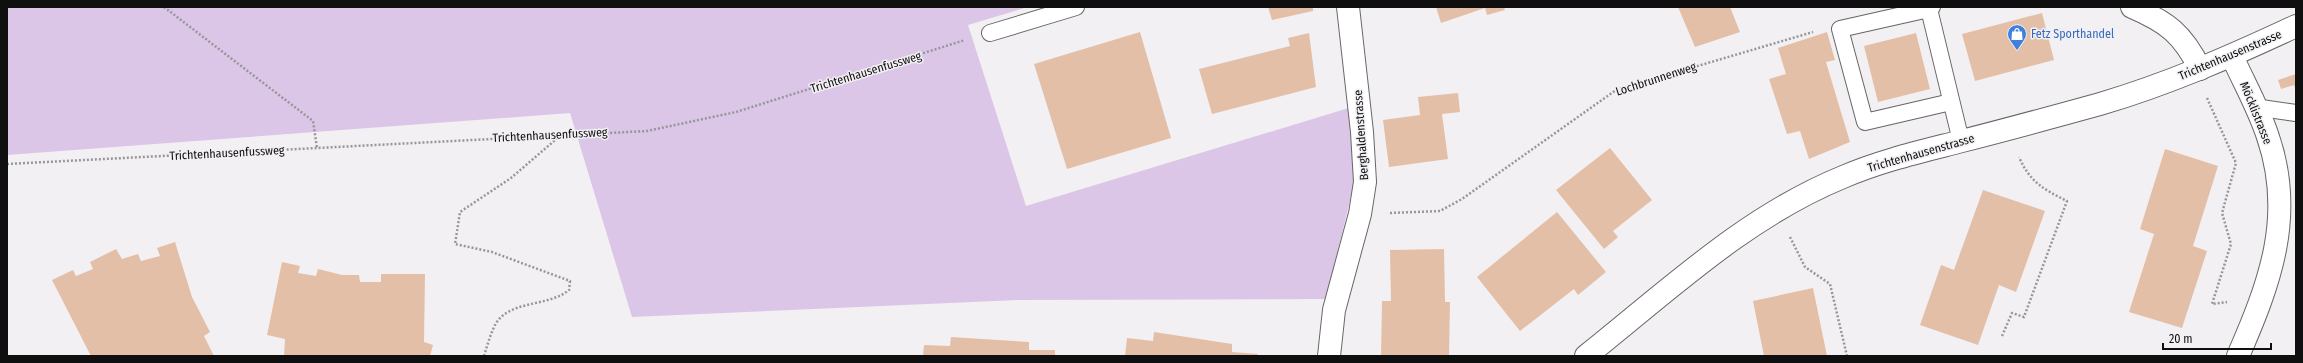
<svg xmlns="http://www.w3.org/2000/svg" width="2303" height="363" font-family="'Fira Sans Condensed',sans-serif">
<rect width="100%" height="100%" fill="#f2f0f3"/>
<path fill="#dbc6e8" d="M 7,7 L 1028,7 L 968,25 L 1026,206 L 1352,107 L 1355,180 L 1326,299 L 1018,300 L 632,317 L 570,113 L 7,155 Z"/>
<g fill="#e4bfa8">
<path d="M 1268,7 L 1313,7 L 1313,11 L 1272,20 Z"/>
<path d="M 1436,7 L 1504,7 L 1505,10 L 1487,15 L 1485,8 L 1441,23 Z"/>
<path d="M 1678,7 L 1730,7 L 1740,32 L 1695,47 Z"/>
<path d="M 2042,13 L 2054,60 L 1975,81 L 1962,34 Z"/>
<path d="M 1140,32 L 1171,138 L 1067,169 L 1034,64 Z"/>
<path d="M 1827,32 L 1835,60 L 1826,62 L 1850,142 L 1809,159 L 1800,131 L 1787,134 L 1769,79 L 1786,74 L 1778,48 Z"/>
<path d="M 1309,33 L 1316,87 L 1212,114 L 1199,69 L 1290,46 L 1288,38 Z"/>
<path d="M 1916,33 L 1930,89 L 1878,102 L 1864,46 Z"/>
<path d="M 2296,74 L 2296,91 L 2294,85 L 2281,89 L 2278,80 Z"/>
<path d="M 1458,93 L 1460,112 L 1442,114 L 1448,159 L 1389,167 L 1383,120 L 1420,115 L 1418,97 Z"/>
<path d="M 1610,148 L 1652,200 L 1613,231 L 1618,237 L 1604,249 L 1556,190 Z"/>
<path d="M 2165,149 L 2218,166 L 2193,246 L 2207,251 L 2182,328 L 2129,312 L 2154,234 L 2140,229 Z"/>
<path d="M 1983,190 L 2045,211 L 2016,292 L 1999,285 L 1978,345 L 1920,325 L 1941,265 L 1954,270 Z"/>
<path d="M 1557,212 L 1606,272 L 1578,295 L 1574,289 L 1520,331 L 1477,277 Z"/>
<path d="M 175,242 L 192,297 L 210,332 L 204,336 L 214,356 L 91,356 L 52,280 L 73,270 L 76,276 L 93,269 L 90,262 L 116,249 L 122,259 L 138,254 L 141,261 L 160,256 L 157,248 Z"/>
<path d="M 1444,249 L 1445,302 L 1450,302 L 1449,356 L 1381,356 L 1382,301 L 1391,301 L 1390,250 Z"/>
<path d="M 282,262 L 300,266 L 298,273 L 316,276 L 318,269 L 342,275 L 359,275 L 360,282 L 381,282 L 381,274 L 425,274 L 424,342 L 433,345 L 430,356 L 284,356 L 285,339 L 267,335 Z"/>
<path d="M 1813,288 L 1827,356 L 1764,356 L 1753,301 Z"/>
<path d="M 1154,332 L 1232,344 L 1232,352 L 1258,354 L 1257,356 L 1125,356 L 1127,338 L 1153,341 Z"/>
<path d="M 951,337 L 1029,342 L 1029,350 L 1055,350 L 1055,356 L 923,356 L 924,345 L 950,346 Z"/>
</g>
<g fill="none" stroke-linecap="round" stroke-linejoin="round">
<defs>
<g id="lane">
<path d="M 1932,7 L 1929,9 L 1840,29 L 1865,122 L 1951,102"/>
<path d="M 1929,9 L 1961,141"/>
<path d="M 990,33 L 1076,7"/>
<path d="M 2254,107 L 2296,113"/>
</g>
<g id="street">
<path d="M 2132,7 C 2167,22 2183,34 2200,69"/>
<path d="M 2232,56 C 2244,83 2259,109 2268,137 C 2295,216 2270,283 2238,356"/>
<path d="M 1329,356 L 1334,310 L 1360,214 L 1365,182 L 1362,132 L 1348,7"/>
</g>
<path id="secondary" d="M 1586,356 C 1668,291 1745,217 1843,177 C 1880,161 1919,152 1958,142 C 2005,130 2053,117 2100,104 C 2168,84 2232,56 2296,26"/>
</defs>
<use href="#lane" stroke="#666568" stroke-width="18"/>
<use href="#street" stroke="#666568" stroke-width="24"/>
<use href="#secondary" stroke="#666568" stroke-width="24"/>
<g stroke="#979698" stroke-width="2.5" stroke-dasharray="2 2" stroke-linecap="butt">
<path d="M 164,7 L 313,121 L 317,148"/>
<path d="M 2207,98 L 2236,163 L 2222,213 L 2231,244 L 2212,304 L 2227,302"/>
<path d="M 7,164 L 647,131 L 736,112 L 965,40"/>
<path d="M 1390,213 L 1440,211 L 1462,199 L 1616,90 L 1813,32"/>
<path d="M 1790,237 L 1805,267 L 1830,284 L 1847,356"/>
<path d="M 2002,336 L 2012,313 L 2024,317 L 2067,201 C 2043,189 2030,182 2019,157"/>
<path d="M 484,356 C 487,346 490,336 494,327 C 507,299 547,308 569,290 L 570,281 L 492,252 L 455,244 L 460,212 L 511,178 L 561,135"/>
</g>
<use href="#lane" stroke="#fff" stroke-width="16"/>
<use href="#street" stroke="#fff" stroke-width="22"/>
<use href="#secondary" stroke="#fff" stroke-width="22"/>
</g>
<defs>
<symbol id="shop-pin" viewBox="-11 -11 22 30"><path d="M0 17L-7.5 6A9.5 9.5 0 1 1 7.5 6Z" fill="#3f7fe0" stroke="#f2f0f3"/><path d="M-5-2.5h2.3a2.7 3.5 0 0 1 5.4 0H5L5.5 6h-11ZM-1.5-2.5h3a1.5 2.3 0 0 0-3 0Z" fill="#fff"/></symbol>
</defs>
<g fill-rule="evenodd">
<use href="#shop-pin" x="2006" y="23" width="22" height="30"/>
</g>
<g text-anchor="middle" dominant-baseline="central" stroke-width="3" stroke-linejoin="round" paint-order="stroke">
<g font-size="12" fill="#366cbe" stroke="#f2f0f3" text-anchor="start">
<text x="2031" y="34">Fetz Sporthandel</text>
</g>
<g font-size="12" fill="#100f10" stroke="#f2f0f3">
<text transform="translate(2230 55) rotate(-23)">Trichtenhausenstrasse</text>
<text transform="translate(866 72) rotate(-17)">Trichtenhausenfussweg</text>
<text transform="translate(1656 79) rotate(-18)">Lochbrunnenweg</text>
<text transform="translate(2256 113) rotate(68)">Möcklistrasse</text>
<text transform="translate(550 135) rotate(-3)">Trichtenhausenfussweg</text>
<text transform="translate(1361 135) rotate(-94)">Berghaldenstrasse</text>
<text transform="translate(227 153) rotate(-3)">Trichtenhausenfussweg</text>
<text transform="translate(1921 153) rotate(-16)">Trichtenhausenstrasse</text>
</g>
</g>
<rect width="2303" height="363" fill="none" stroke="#100f10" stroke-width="16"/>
<path d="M2163 343v6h108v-6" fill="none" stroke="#100f10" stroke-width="2"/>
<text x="2169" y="343" font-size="12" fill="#100f10" stroke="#f2f0f3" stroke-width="3" paint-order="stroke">20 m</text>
</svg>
